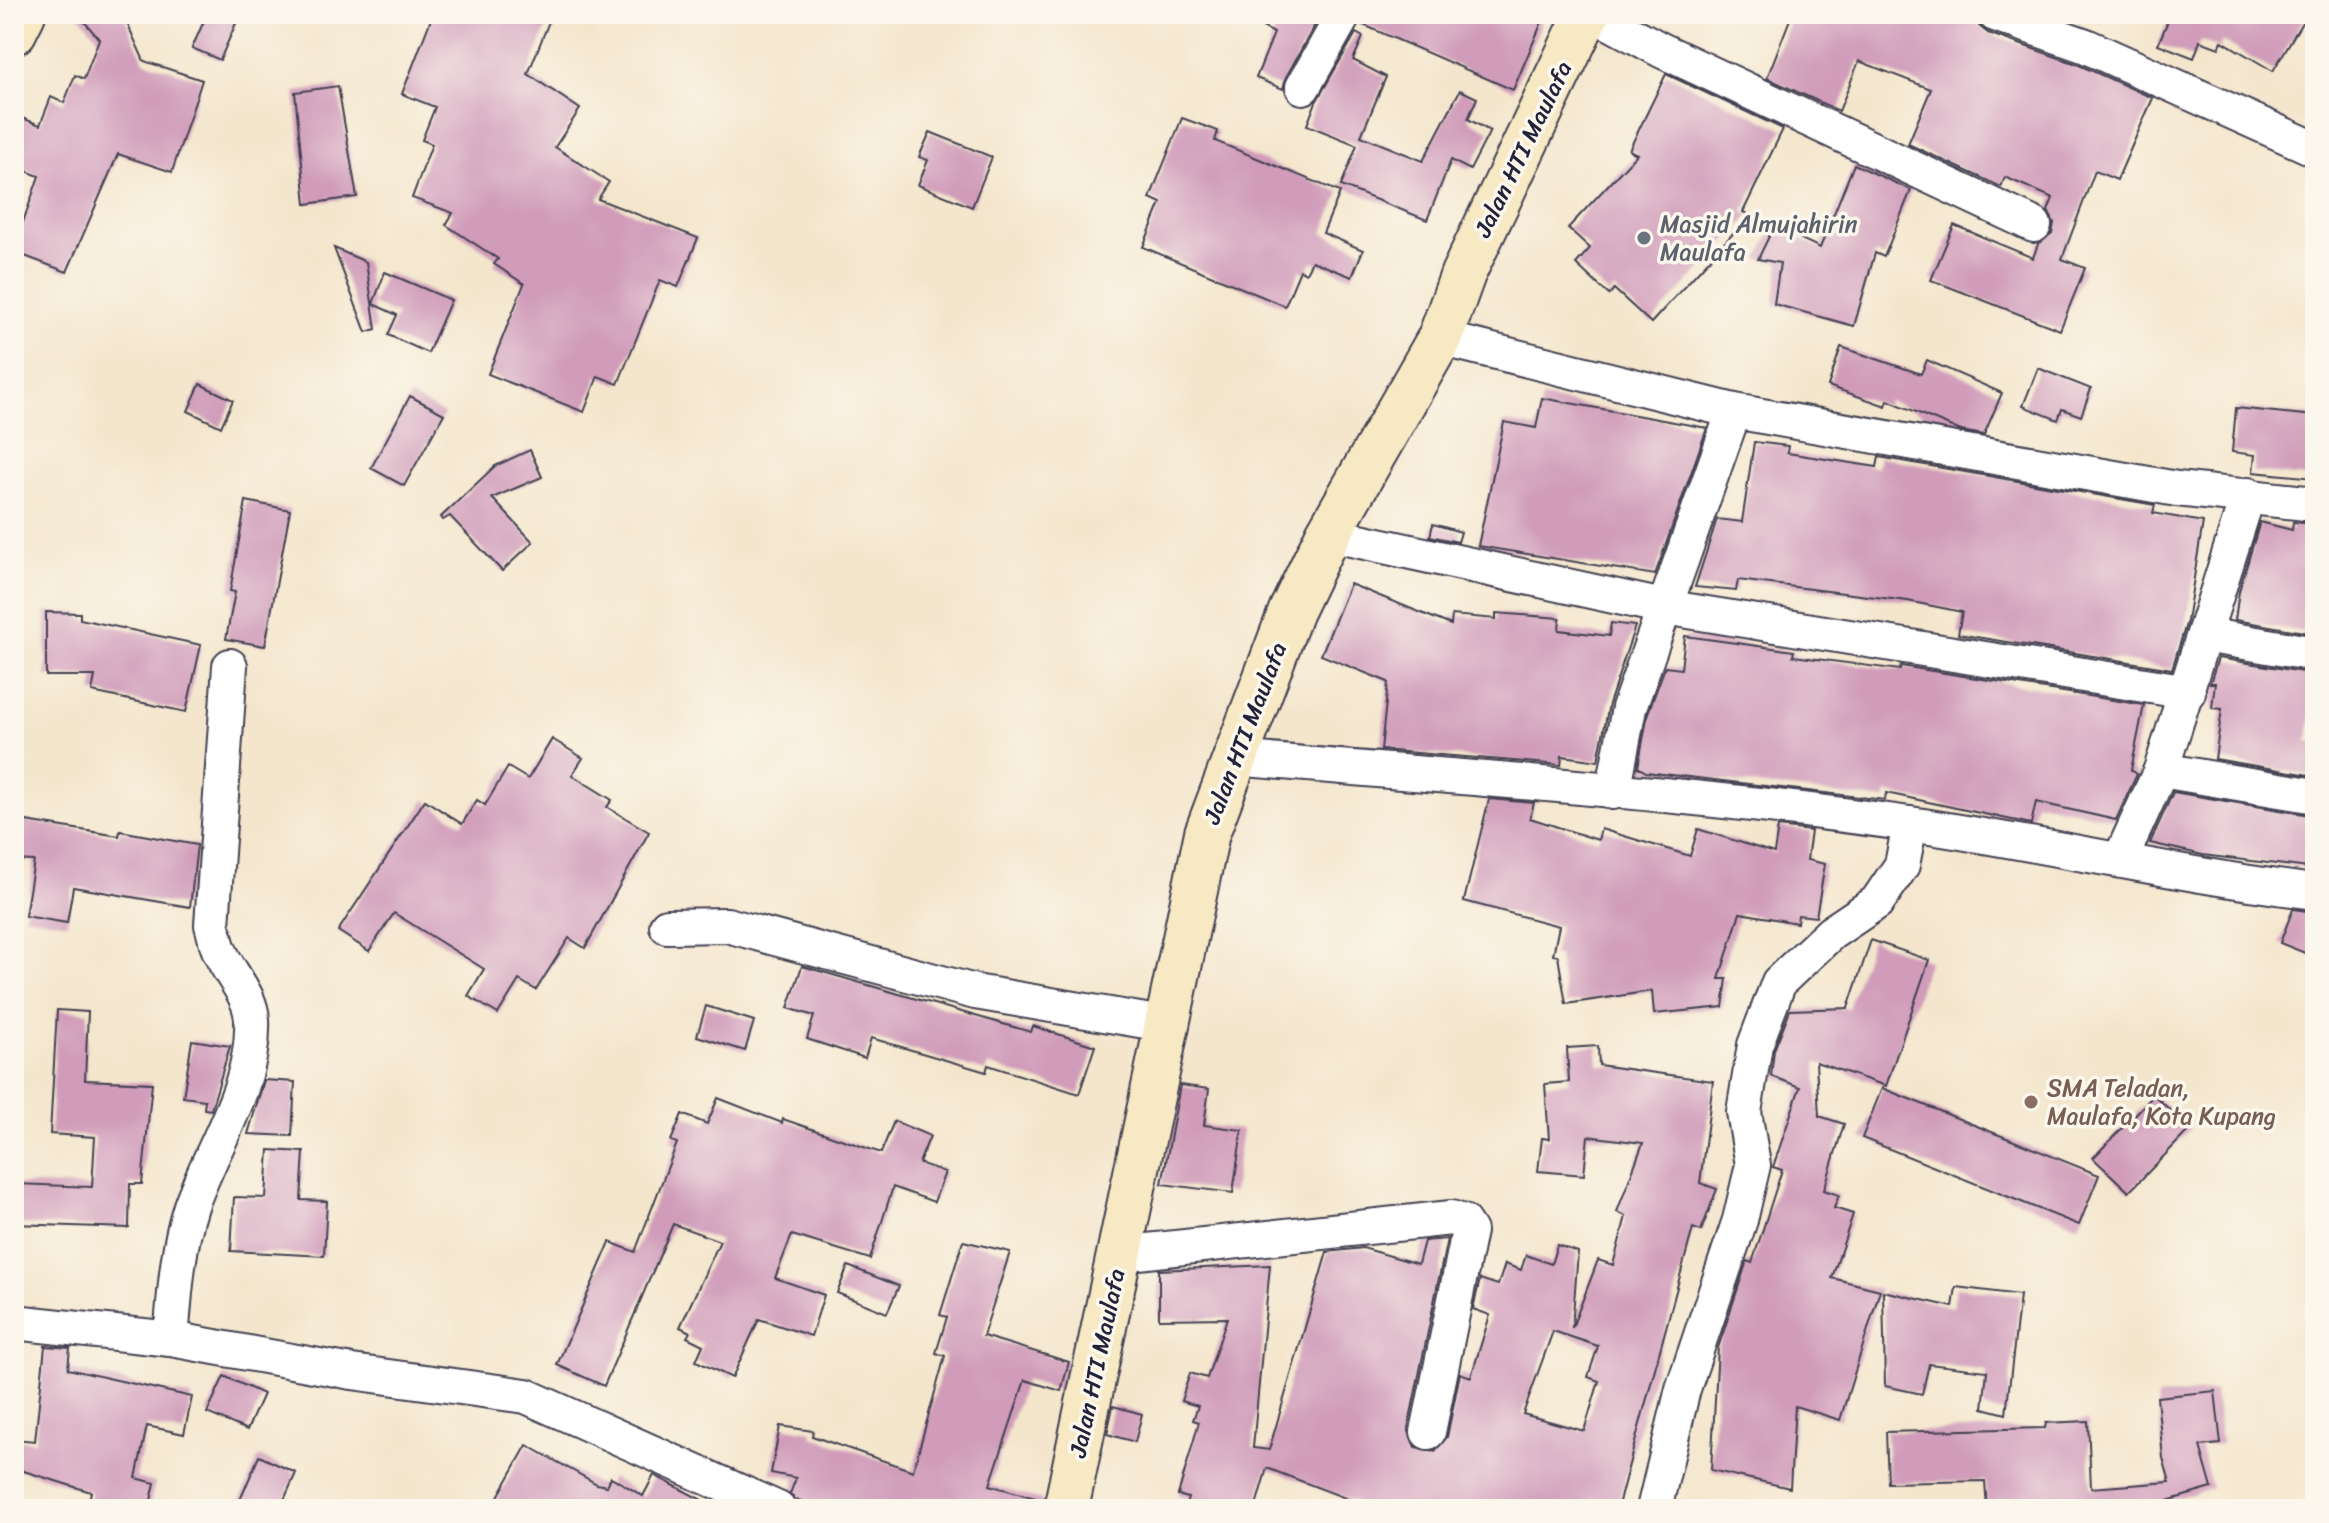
<svg xmlns="http://www.w3.org/2000/svg" width="2329" height="1523" font-family="Sriracha,sans-serif">
<rect width="100%" height="100%" fill="#fbf7ec"/>
<filter id="ink" filterUnits="userSpaceOnUse"><feTurbulence type="fractalNoise" baseFrequency=".0125" numOctaves="2"/><feDisplacementMap in="SourceGraphic" scale="16" xChannelSelector="R" yChannelSelector="G"/><feConvolveMatrix kernelMatrix="1 2 1 2 8 2 1 2 1" color-interpolation-filters="sRGB"/></filter>
<filter id="wash" filterUnits="userSpaceOnUse"><feTurbulence type="fractalNoise" baseFrequency=".006" numOctaves="4" result="noise"/><feDisplacementMap in="SourceGraphic" scale="32" xChannelSelector="R" yChannelSelector="G"/><feGaussianBlur stdDeviation="1.8" result="paint"/><feColorMatrix in="noise" values="0 0 0 0 0 0 0 0 0 0 0 0 0 0 0 0 0 1.4 0 .05"/><feComposite in="paint" operator="in"/></filter>
<g filter="url(#wash)">
<rect width="100%" height="100%" fill="#f4e6cd"/>
<g id="blocks">
<g fill="#d09cba" fill-rule="evenodd">
<path d="M 78,14 L 123,14 L 144,61 L 202,80 L 172,172 L 118,154 L 67,272 L 14,252 L 14,219 L 23,222 L 39,176 L 14,166 L 14,115 L 40,125 L 51,97 L 64,103 L 75,75 L 84,79 L 99,39 Z"/>
<path d="M 207,14 L 240,14 L 220,60 L 192,48 Z"/>
<path d="M 433,14 L 552,14 L 528,74 L 580,109 L 555,147 L 609,182 L 598,199 L 698,238 L 678,287 L 660,280 L 618,384 L 598,376 L 584,412 L 488,374 L 524,284 L 494,264 L 498,259 L 446,225 L 453,213 L 412,198 L 432,144 L 422,140 L 435,107 L 402,94 Z"/>
<path d="M 1238,14 L 1321,14 L 1286,77 L 1283,89 L 1256,78 L 1274,33 Z"/>
<path d="M 1364,14 L 1524,14 L 1542,22 L 1513,90 L 1361,24 Z"/>
<path d="M 1792,14 L 1976,14 L 1979,26 L 1988,33 L 2079,65 L 2153,98 L 2117,180 L 2095,171 L 2062,259 L 2085,268 L 2060,330 L 1931,280 L 1954,225 L 2033,258 L 2038,244 L 2052,233 L 2054,223 L 2048,211 L 2053,198 L 2005,177 L 2001,187 L 1908,144 L 1931,89 L 1859,61 L 1839,111 L 1767,78 Z"/>
<path d="M 2171,14 L 2307,14 L 2273,71 L 2222,41 L 2219,48 L 2200,41 L 2194,58 L 2158,44 Z"/>
<path d="M 1356,33 L 1363,37 L 1353,60 L 1386,77 L 1361,136 L 1423,161 L 1460,90 L 1477,98 L 1468,119 L 1490,131 L 1470,170 L 1451,160 L 1427,220 L 1341,186 L 1357,145 L 1307,125 L 1316,102 Z"/>
<path d="M 1666,74 L 1783,129 L 1743,212 L 1750,215 L 1651,323 L 1614,289 L 1609,295 L 1576,264 L 1590,248 L 1568,228 L 1637,154 L 1629,150 Z"/>
<path d="M 338,86 L 357,197 L 306,204 L 295,92 Z"/>
<path d="M 1182,118 L 1218,131 L 1215,141 L 1340,192 L 1323,233 L 1363,250 L 1352,277 L 1312,261 L 1306,273 L 1300,270 L 1285,306 L 1143,247 L 1161,203 L 1150,198 Z"/>
<path d="M 930,132 L 992,157 L 972,207 L 918,185 L 928,160 L 919,157 Z"/>
<path d="M 1854,164 L 1911,190 L 1884,257 L 1875,253 L 1854,326 L 1774,304 L 1780,263 L 1758,259 L 1774,226 L 1820,248 Z"/>
<path d="M 334,248 L 366,262 L 376,329 L 366,332 Z"/>
<path d="M 385,272 L 451,300 L 428,353 L 388,335 L 397,315 L 373,304 Z"/>
<path d="M 1841,347 L 1921,374 L 1927,360 L 2002,393 L 1984,435 L 1961,431 L 1888,400 L 1886,406 L 1828,386 Z"/>
<path d="M 2038,368 L 2091,389 L 2081,416 L 2062,409 L 2058,420 L 2023,406 Z"/>
<path d="M 200,384 L 233,400 L 221,427 L 188,411 Z"/>
<path d="M 410,396 L 444,414 L 404,486 L 371,468 Z"/>
<path d="M 1542,398 L 1707,428 L 1655,575 L 1478,546 L 1504,422 L 1536,428 Z"/>
<path d="M 2236,408 L 2315,416 L 2315,478 L 2253,472 L 2255,455 L 2232,452 Z"/>
<path d="M 1754,442 L 1788,446 L 1787,453 L 1877,467 L 1879,457 L 2155,505 L 2153,513 L 2203,522 L 2187,621 L 2172,669 L 1958,634 L 1962,612 L 1908,601 L 1738,580 L 1736,591 L 1695,587 L 1717,519 L 1742,522 Z"/>
<path d="M 530,450 L 542,477 L 492,498 L 533,542 L 502,571 L 450,516 L 443,520 L 441,517 L 495,466 Z"/>
<path d="M 246,501 L 290,510 L 265,646 L 226,639 L 235,592 L 230,591 Z"/>
<path d="M 2260,522 L 2292,530 L 2293,522 L 2315,524 L 2315,634 L 2235,620 L 2239,591 Z"/>
<path d="M 1433,524 L 1461,532 L 1458,542 L 1430,536 Z"/>
<path d="M 1350,584 L 1451,625 L 1452,615 L 1496,619 L 1496,613 L 1560,618 L 1559,630 L 1609,636 L 1611,623 L 1635,626 L 1609,704 L 1598,761 L 1562,756 L 1561,765 L 1381,750 L 1388,682 L 1321,655 Z"/>
<path d="M 46,612 L 80,613 L 80,619 L 201,645 L 186,712 L 92,692 L 95,676 L 46,676 Z"/>
<path d="M 1685,636 L 1794,651 L 1793,656 L 1900,670 L 1901,666 L 2144,705 L 2131,770 L 2137,774 L 2116,820 L 2036,802 L 2031,824 L 1886,793 L 1885,800 L 1646,772 L 1638,767 L 1648,713 L 1665,667 L 1681,669 Z"/>
<path d="M 2218,658 L 2315,674 L 2308,741 L 2315,742 L 2315,776 L 2215,759 L 2222,709 L 2212,708 L 2215,683 L 2210,683 Z"/>
<path d="M 552,739 L 583,758 L 572,775 L 612,800 L 607,807 L 649,832 L 585,948 L 569,938 L 536,990 L 519,980 L 498,1014 L 468,996 L 484,969 L 394,913 L 369,951 L 338,931 L 425,800 L 462,824 L 477,800 L 485,805 L 508,767 L 528,779 Z"/>
<path d="M 2173,792 L 2315,816 L 2315,872 L 2308,871 L 2309,868 L 2203,855 L 2150,843 Z"/>
<path d="M 1489,799 L 1534,803 L 1530,818 L 1598,840 L 1601,829 L 1690,856 L 1698,829 L 1774,853 L 1778,827 L 1811,831 L 1807,860 L 1825,864 L 1816,917 L 1798,915 L 1797,923 L 1740,913 L 1719,979 L 1727,979 L 1723,1007 L 1654,1014 L 1652,991 L 1566,1004 L 1558,956 L 1553,955 L 1559,926 L 1464,901 Z"/>
<path d="M 14,819 L 119,836 L 120,831 L 197,845 L 190,907 L 73,887 L 67,923 L 25,916 L 34,861 L 14,860 Z"/>
<path d="M 2293,909 L 2315,912 L 2315,957 L 2280,943 Z"/>
<path d="M 1871,940 L 1929,960 L 1886,1086 L 1816,1062 L 1819,1116 L 1844,1124 L 1824,1190 L 1839,1195 L 1834,1208 L 1853,1214 L 1832,1278 L 1880,1290 L 1840,1420 L 1795,1406 L 1790,1488 L 1711,1470 L 1718,1348 L 1747,1261 L 1752,1263 L 1782,1170 L 1773,1167 L 1800,1087 L 1771,1076 L 1774,1050 L 1790,1010 L 1848,1008 Z"/>
<path d="M 802,966 L 1031,1032 L 1033,1026 L 1095,1046 L 1079,1094 L 988,1065 L 986,1072 L 871,1038 L 865,1058 L 807,1039 L 814,1016 L 788,1008 Z"/>
<path d="M 706,1006 L 754,1021 L 745,1051 L 697,1036 Z"/>
<path d="M 57,1010 L 88,1012 L 85,1080 L 152,1083 L 142,1184 L 130,1184 L 129,1228 L 14,1224 L 17,1184 L 92,1187 L 95,1137 L 50,1134 Z"/>
<path d="M 192,1040 L 230,1046 L 211,1110 L 204,1109 L 205,1100 L 183,1097 Z"/>
<path d="M 1598,1046 L 1599,1065 L 1713,1081 L 1700,1183 L 1717,1189 L 1701,1231 L 1693,1228 L 1617,1509 L 1354,1509 L 1356,1502 L 1267,1468 L 1255,1509 L 1185,1509 L 1188,1498 L 1178,1495 L 1199,1422 L 1193,1420 L 1198,1406 L 1181,1401 L 1190,1373 L 1207,1378 L 1227,1318 L 1159,1319 L 1159,1270 L 1270,1265 L 1253,1448 L 1269,1450 L 1327,1252 L 1363,1248 L 1418,1264 L 1424,1241 L 1447,1239 L 1408,1429 L 1415,1447 L 1435,1451 L 1447,1437 L 1460,1373 L 1471,1377 L 1490,1315 L 1473,1309 L 1480,1279 L 1498,1285 L 1505,1264 L 1521,1270 L 1526,1255 L 1551,1264 L 1557,1245 L 1578,1252 L 1572,1328 L 1598,1260 L 1613,1265 L 1626,1216 L 1617,1212 L 1643,1143 L 1588,1136 L 1584,1175 L 1538,1171 L 1542,1138 L 1549,1139 L 1545,1084 L 1569,1082 L 1567,1048 ZM 1553,1331 L 1598,1346 L 1588,1377 L 1599,1381 L 1584,1431 L 1523,1414 Z"/>
<path d="M 264,1080 L 295,1082 L 292,1136 L 248,1134 Z"/>
<path d="M 1180,1085 L 1209,1089 L 1204,1125 L 1242,1130 L 1233,1193 L 1162,1184 Z"/>
<path d="M 1882,1088 L 2099,1175 L 2079,1225 L 1862,1138 Z"/>
<path d="M 2154,1095 L 2190,1129 L 2129,1192 L 2093,1158 Z"/>
<path d="M 718,1098 L 782,1123 L 783,1119 L 881,1153 L 894,1121 L 930,1136 L 919,1163 L 945,1172 L 934,1202 L 893,1187 L 870,1259 L 792,1235 L 775,1278 L 824,1295 L 811,1336 L 759,1319 L 732,1378 L 696,1361 L 703,1345 L 687,1337 L 690,1332 L 680,1327 L 720,1241 L 673,1224 L 604,1386 L 557,1365 L 610,1242 L 635,1252 L 677,1143 L 671,1141 L 682,1114 L 707,1124 Z"/>
<path d="M 269,1150 L 304,1152 L 301,1200 L 327,1201 L 324,1256 L 231,1251 L 234,1197 L 266,1198 Z"/>
<path d="M 963,1241 L 1010,1252 L 983,1336 L 1069,1362 L 1061,1391 L 1025,1380 L 990,1485 L 1042,1500 L 1042,1509 L 823,1509 L 795,1499 L 790,1494 L 796,1478 L 771,1473 L 780,1426 L 813,1431 L 812,1436 L 913,1471 L 945,1356 L 936,1353 L 947,1317 L 940,1315 Z"/>
<path d="M 848,1266 L 899,1286 L 887,1313 L 837,1293 Z"/>
<path d="M 1956,1287 L 2020,1295 L 2006,1414 L 1983,1408 L 1987,1371 L 1929,1364 L 1922,1394 L 1885,1386 L 1883,1291 L 1953,1307 Z"/>
<path d="M 45,1346 L 70,1348 L 68,1369 L 192,1397 L 184,1434 L 147,1426 L 136,1478 L 155,1483 L 149,1509 L 87,1509 L 91,1492 L 14,1468 L 14,1439 L 35,1441 Z"/>
<path d="M 224,1376 L 263,1394 L 247,1430 L 207,1413 Z"/>
<path d="M 2215,1391 L 2221,1444 L 2200,1446 L 2212,1488 L 2139,1509 L 1987,1509 L 1985,1481 L 1888,1483 L 1886,1432 L 2045,1428 L 2046,1423 L 2088,1421 L 2091,1488 L 2170,1482 L 2163,1458 L 2157,1397 Z"/>
<path d="M 1113,1406 L 1142,1414 L 1135,1442 L 1107,1434 Z"/>
<path d="M 527,1445 L 597,1484 L 607,1486 L 611,1477 L 643,1496 L 654,1475 L 719,1509 L 491,1509 Z"/>
<path d="M 259,1456 L 296,1473 L 280,1509 L 236,1509 Z"/>
</g>
</g>
</g>
<g filter="url(#ink)">
<use href="#blocks" fill-opacity="0" stroke="#423f51" stroke-width="2"/>
<g fill="none" stroke-linecap="round" stroke-linejoin="round">
<defs>
<g id="street">
<path d="M 1594,14 L 1661,50 L 2034,225"/>
<path d="M 1995,14 L 2086,46 L 2315,149"/>
<path d="M 1303,87 L 1344,14"/>
<path d="M 1440,338 L 1734,411 L 2177,489 L 2315,504"/>
<path d="M 1328,534 L 1664,607 L 2188,692"/>
<path d="M 2204,635 L 2315,654"/>
<path d="M 1236,758 C 1461,778 1687,792 1910,824 C 2045,844 2179,875 2315,892"/>
<path d="M 2161,770 L 2315,796"/>
<path d="M 1613,792 L 1629,708 L 1734,411"/>
<path d="M 2120,860 L 2161,770 L 2248,495"/>
<path d="M 667,926 L 727,925 L 975,992 L 1169,1025"/>
<path d="M 1120,1254 L 1451,1218 L 1463,1222 L 1469,1231 L 1466,1246 L 1428,1432"/>
<path d="M 14,1322 L 171,1339 L 352,1372 L 526,1396 L 778,1509"/>
<path d="M 171,1339 C 175,1294 177,1249 191,1206 C 212,1146 255,1086 252,1020 C 251,996 231,976 221,954 C 216,945 215,934 212,925 L 230,666"/>
<path d="M 1654,1509 L 1683,1389 L 1740,1220 L 1753,1165 L 1744,1112 L 1755,1045 L 1779,982 L 1831,933 L 1877,902 L 1902,865 L 1910,824"/>
</g>
<g id="secondary">
<path d="M 14,32 L 23,14"/>
<path d="M 1066,1509 L 1207,833 L 1291,611 L 1328,534 L 1440,338 L 1463,274 L 1587,14"/>
</g>
</defs>
<use href="#street" stroke="#423f51" stroke-width="38"/>
<use href="#secondary" stroke="#423f51" stroke-width="48"/>
<use href="#street" stroke="#fff" stroke-width="34"/>
<use href="#secondary" stroke="#f7e9c3" stroke-width="44"/>
</g>
</g>
<circle fill="#6b7280" stroke="#fbf7ec" stroke-width="3" cx="1644" cy="238" r="8"/>
<circle fill="#8d6e63" stroke="#fbf7ec" stroke-width="3" cx="2031" cy="1102" r="8"/>
<g text-anchor="middle" dominant-baseline="central" stroke-width="7" stroke-linejoin="round" paint-order="stroke">
<g font-size="24" fill="#22223b" stroke="#fbf7ec">
<text transform="translate(1523 149) rotate(-64)">Jalan HTI Maulafa</text>
<text transform="translate(1245 733) rotate(-69)">Jalan HTI Maulafa</text>
<text transform="translate(1097 1363) rotate(-78)">Jalan HTI Maulafa</text>
</g>
<g font-size="24" fill="#5b616d" stroke="#fbf7ec" text-anchor="start">
<text x="1660" y="224">Masjid Almujahirin<tspan x="1660" dy="28">Maulafa</tspan></text>
</g>
<g font-size="24" fill="#785e54" stroke="#fbf7ec" text-anchor="start">
<text x="2047" y="1088">SMA Teladan,<tspan x="2047" dy="28">Maulafa, Kota Kupang</tspan></text>
</g>
</g>
<rect width="2329" height="1523" fill="none" stroke="#fbf7ec" stroke-width="48"/>
</svg>
